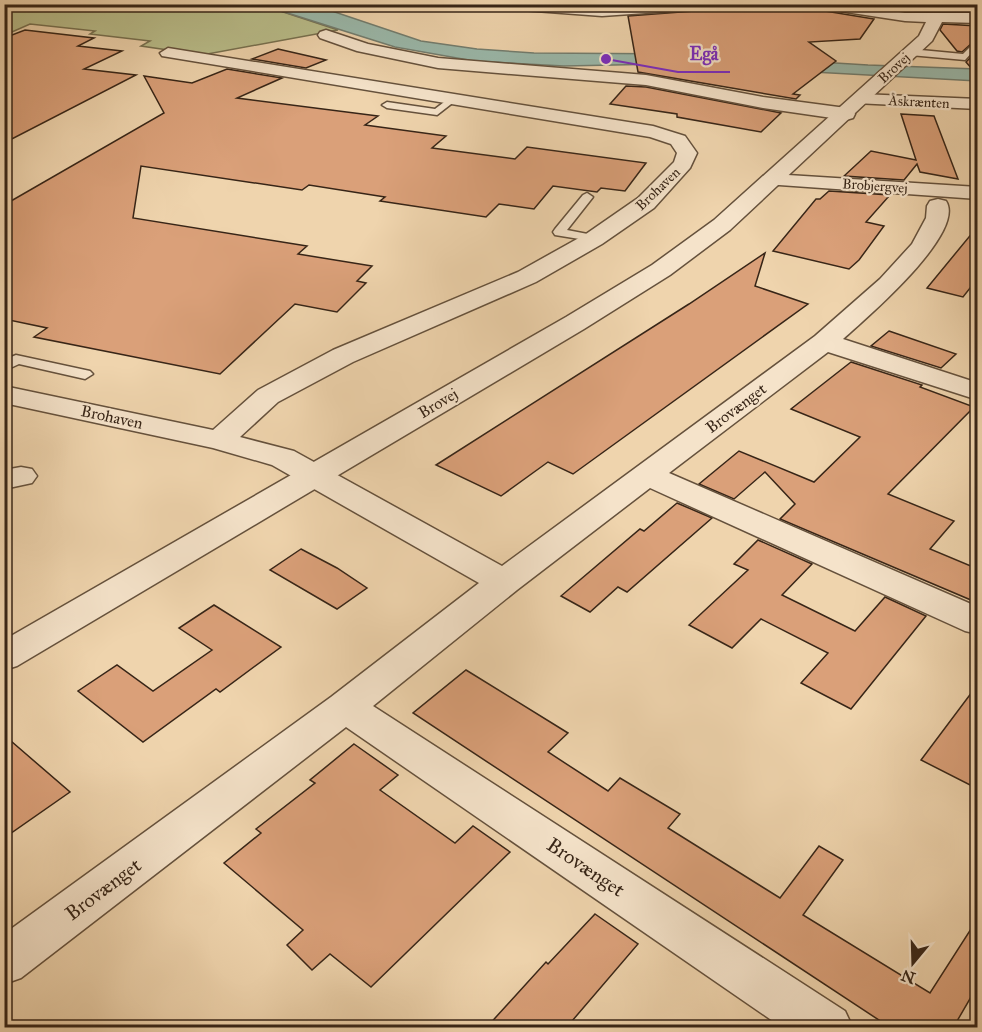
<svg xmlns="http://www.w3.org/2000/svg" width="982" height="1032" font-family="'IM FELL Great Primer',serif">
<rect width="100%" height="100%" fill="#efd4ad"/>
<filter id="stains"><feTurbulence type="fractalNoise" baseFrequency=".00333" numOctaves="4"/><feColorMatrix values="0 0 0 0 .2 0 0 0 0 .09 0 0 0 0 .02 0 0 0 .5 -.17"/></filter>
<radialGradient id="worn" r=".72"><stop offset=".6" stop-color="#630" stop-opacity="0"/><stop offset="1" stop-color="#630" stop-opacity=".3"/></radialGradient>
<path fill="#b9bd8a" stroke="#787150" stroke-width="1.5" d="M 5,4 L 262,5 L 338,30 L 202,55 L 141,46 L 150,41 L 90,34 L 95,31 L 30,24 L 5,35 Z"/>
<path fill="#9ab8aa" stroke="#727d6f" stroke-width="1.5" d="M 262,5 L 314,5 L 421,41 L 477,49 L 534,53 L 690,54 L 868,65 L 977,69 L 977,81 L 663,64 L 564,66 L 474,61 L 395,47 Z"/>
<g fill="#daa079" stroke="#372517" stroke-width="1.5">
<path d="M 787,4 L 810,4 L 819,10 L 874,19 L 860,39 L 809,42 L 836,61 L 793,94 L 800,95 L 796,99 L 638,72 L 628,16 Z"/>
<path d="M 920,4 L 947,4 L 956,11 L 925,11 Z"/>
<path d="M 943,24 L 978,26 L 978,76 L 966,62 L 977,51 L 976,47 L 971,44 L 962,52 L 957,51 L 940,30 Z"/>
<path d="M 25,30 L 94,38 L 78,46 L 122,51 L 84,69 L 136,75 L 4,143 L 4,38 Z"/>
<path d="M 278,49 L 326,60 L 306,68 L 252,59 Z"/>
<path d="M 227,69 L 282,78 L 237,98 L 378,116 L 365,125 L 446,136 L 432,148 L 515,159 L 527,147 L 646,163 L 625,191 L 601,188 L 597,192 L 553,186 L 534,209 L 499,204 L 486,217 L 380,201 L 385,197 L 309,185 L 302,190 L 141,166 L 133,218 L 307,246 L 298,254 L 372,266 L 357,281 L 366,283 L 337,312 L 295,304 L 220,374 L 34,337 L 47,328 L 4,319 L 4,205 L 164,113 L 144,76 L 192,83 Z"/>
<path d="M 626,86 L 646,87 L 781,113 L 761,132 L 677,117 L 677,114 L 610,104 Z"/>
<path d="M 901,114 L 934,116 L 958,179 L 920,172 L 917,164 L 904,180 L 844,176 L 871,151 L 916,160 Z"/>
<path d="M 829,191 L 890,195 L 866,222 L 884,226 L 859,260 L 849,269 L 773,251 L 816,199 L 820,199 Z"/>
<path d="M 978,226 L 978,278 L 963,297 L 927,288 Z"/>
<path d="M 765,253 L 755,286 L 808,304 L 573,474 L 548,462 L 501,496 L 436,465 L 689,304 Z"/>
<path d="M 889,331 L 956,354 L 941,368 L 871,346 Z"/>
<path d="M 851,362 L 922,385 L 920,387 L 974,407 L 888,494 L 954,521 L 930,549 L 978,569 L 978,603 L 780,519 L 795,504 L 765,472 L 734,499 L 699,484 L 739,451 L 814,482 L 860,437 L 791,409 Z"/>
<path d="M 677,503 L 712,518 L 627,592 L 618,587 L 590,612 L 561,596 L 640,529 L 644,531 Z"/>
<path d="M 758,540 L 812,564 L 782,595 L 855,631 L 885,597 L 926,616 L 851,709 L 801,683 L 828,653 L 761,619 L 732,648 L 689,625 L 748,570 L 734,564 Z"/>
<path d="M 301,549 L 337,568 L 367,588 L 337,609 L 270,570 Z"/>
<path d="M 214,605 L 281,647 L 220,692 L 216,689 L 143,742 L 78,691 L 117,665 L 153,691 L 212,650 L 179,628 Z"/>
<path d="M 466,670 L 568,733 L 548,752 L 608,791 L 620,778 L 680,814 L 668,828 L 780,898 L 819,846 L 843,860 L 803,915 L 930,993 L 978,918 L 978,985 L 953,1028 L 891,1028 L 413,713 Z"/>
<path d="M 978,684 L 978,789 L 921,760 Z"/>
<path d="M 4,735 L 70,792 L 4,838 Z"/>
<path d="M 354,744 L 398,775 L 380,790 L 455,843 L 473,826 L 510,852 L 371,987 L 330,954 L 312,970 L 287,945 L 303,930 L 224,863 L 261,833 L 256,829 L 315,783 L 310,780 Z"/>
<path d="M 595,914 L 638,944 L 566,1028 L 486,1028 L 546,962 L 548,964 Z"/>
</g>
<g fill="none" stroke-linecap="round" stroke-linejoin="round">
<defs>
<g id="service">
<path d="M 971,46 L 975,49 L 965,60 L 910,55 L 906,52 L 910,49 L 963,54 Z"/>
<path d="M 452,96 L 455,97 L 455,101 L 437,115 L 387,108 L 382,105 L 387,102 L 435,109 Z"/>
<path d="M 587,193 L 593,197 L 567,230 L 598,236 L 600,239 L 598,242 L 555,235 L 553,232 L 555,229 L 583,195 Z"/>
<path d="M 16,355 L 90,371 L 93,374 L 85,379 L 19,364 L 4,371 L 4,360 Z"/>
</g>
<g id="minor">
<path d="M 489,4 L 561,4 L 602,8 L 647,4 L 726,4 L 719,8 L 602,16 L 496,8 Z"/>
<path d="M 968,4 L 978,4 L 978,10 Z"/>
<path d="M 326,30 L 368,44 L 438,58 L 646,75 L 763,97 L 846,108 L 853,110 L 855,114 L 853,118 L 846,120 L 763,108 L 646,85 L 438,68 L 357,51 L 320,38 L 318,35 L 320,32 Z"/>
<path d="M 168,48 L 653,126 L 685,136 L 697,153 L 690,168 L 654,208 L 602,244 L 536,282 L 353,362 L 278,402 L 240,437 L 294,451 L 502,566 L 815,336 L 880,279 L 912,244 L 926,218 L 927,206 L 930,201 L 938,199 L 946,201 C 967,233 864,320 843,339 L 978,383 L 978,400 L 828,352 L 669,473 L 978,607 L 978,634 L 965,631 L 650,488 L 517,590 L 373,706 L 845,1011 L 853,1028 L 783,1028 L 346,727 L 21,978 L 4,984 L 4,934 L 331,697 L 479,583 L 272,465 L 213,448 L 4,403 L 4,386 L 213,430 L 258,390 L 333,350 L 518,272 L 586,234 L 638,198 L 674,162 L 677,153 L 671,144 L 650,137 L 162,56 L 160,53 Z"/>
<path d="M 861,94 L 978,99 L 978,109 L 855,103 L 852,99 L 855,95 Z"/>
<path d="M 772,174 L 978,187 L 978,199 L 765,184 L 762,180 L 765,176 Z"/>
<path d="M 21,467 L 32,469 L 37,476 L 32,483 L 4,489 L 4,470 Z"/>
</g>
<path id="tertiary" d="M 812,4 L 851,4 L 905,13 L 978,13 L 978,23 L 942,22 L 932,41 L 730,230 L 670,275 L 584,329 L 17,666 L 4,670 L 4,640 L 566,317 L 652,265 L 714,220 L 919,36 L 926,22 L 905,21 L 819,8 Z"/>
</defs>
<use href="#service" stroke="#65513c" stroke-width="3"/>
<use href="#minor" stroke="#65513c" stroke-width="3"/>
<use href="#tertiary" stroke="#65513c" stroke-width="3"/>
<use href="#service" fill="#f5e3ca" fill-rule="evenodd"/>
<use href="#minor" fill="#f5e3ca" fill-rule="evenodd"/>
<use href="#tertiary" fill="#f5e3ca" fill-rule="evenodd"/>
</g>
<g text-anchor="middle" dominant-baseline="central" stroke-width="4.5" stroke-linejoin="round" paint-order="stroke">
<g font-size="14" fill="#372517" stroke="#f5e3ca">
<text transform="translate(894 68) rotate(-43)">Brovej</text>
<text transform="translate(919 102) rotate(3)">Åskrænten</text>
<text transform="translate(875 186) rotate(4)">Brobjergvej</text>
<text transform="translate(658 189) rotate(-44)">Brohaven</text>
</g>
<g font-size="16" fill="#372517" stroke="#f5e3ca">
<text transform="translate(438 403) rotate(-31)">Brovej</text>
<text transform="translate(736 408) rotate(-37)">Brovænget</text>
<text transform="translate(112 417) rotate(12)">Brohaven</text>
</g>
<g font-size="20" fill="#372517" stroke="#f5e3ca">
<text transform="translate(586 867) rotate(34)">Brovænget</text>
<text transform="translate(103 889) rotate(-37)">Brovænget</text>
</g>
</g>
<path fill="none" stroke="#7b2cbf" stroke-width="2" d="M606 59L678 72H730"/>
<circle fill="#7b2cbf" stroke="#f5e3ca" stroke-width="2" cx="606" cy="59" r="6"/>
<g font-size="18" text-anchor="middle" font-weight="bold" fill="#7b2cbf" stroke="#f5e3ca" stroke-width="4.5" stroke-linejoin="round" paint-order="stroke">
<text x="704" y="60">Egå</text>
</g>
<rect width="982" height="1032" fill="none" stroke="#efd4ad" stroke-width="24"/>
<rect x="6" y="6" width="970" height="1020" fill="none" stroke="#372517" stroke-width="3"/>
<rect x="12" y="12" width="958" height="1008" fill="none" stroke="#372517" stroke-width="1.5"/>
<g transform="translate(913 963) rotate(199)" stroke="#f5e3ca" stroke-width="4.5" paint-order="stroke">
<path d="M0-4.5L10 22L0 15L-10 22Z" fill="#372517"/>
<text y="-9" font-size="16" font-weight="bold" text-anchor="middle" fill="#372517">N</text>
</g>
<rect width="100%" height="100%" filter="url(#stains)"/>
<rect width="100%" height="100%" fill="url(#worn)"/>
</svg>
